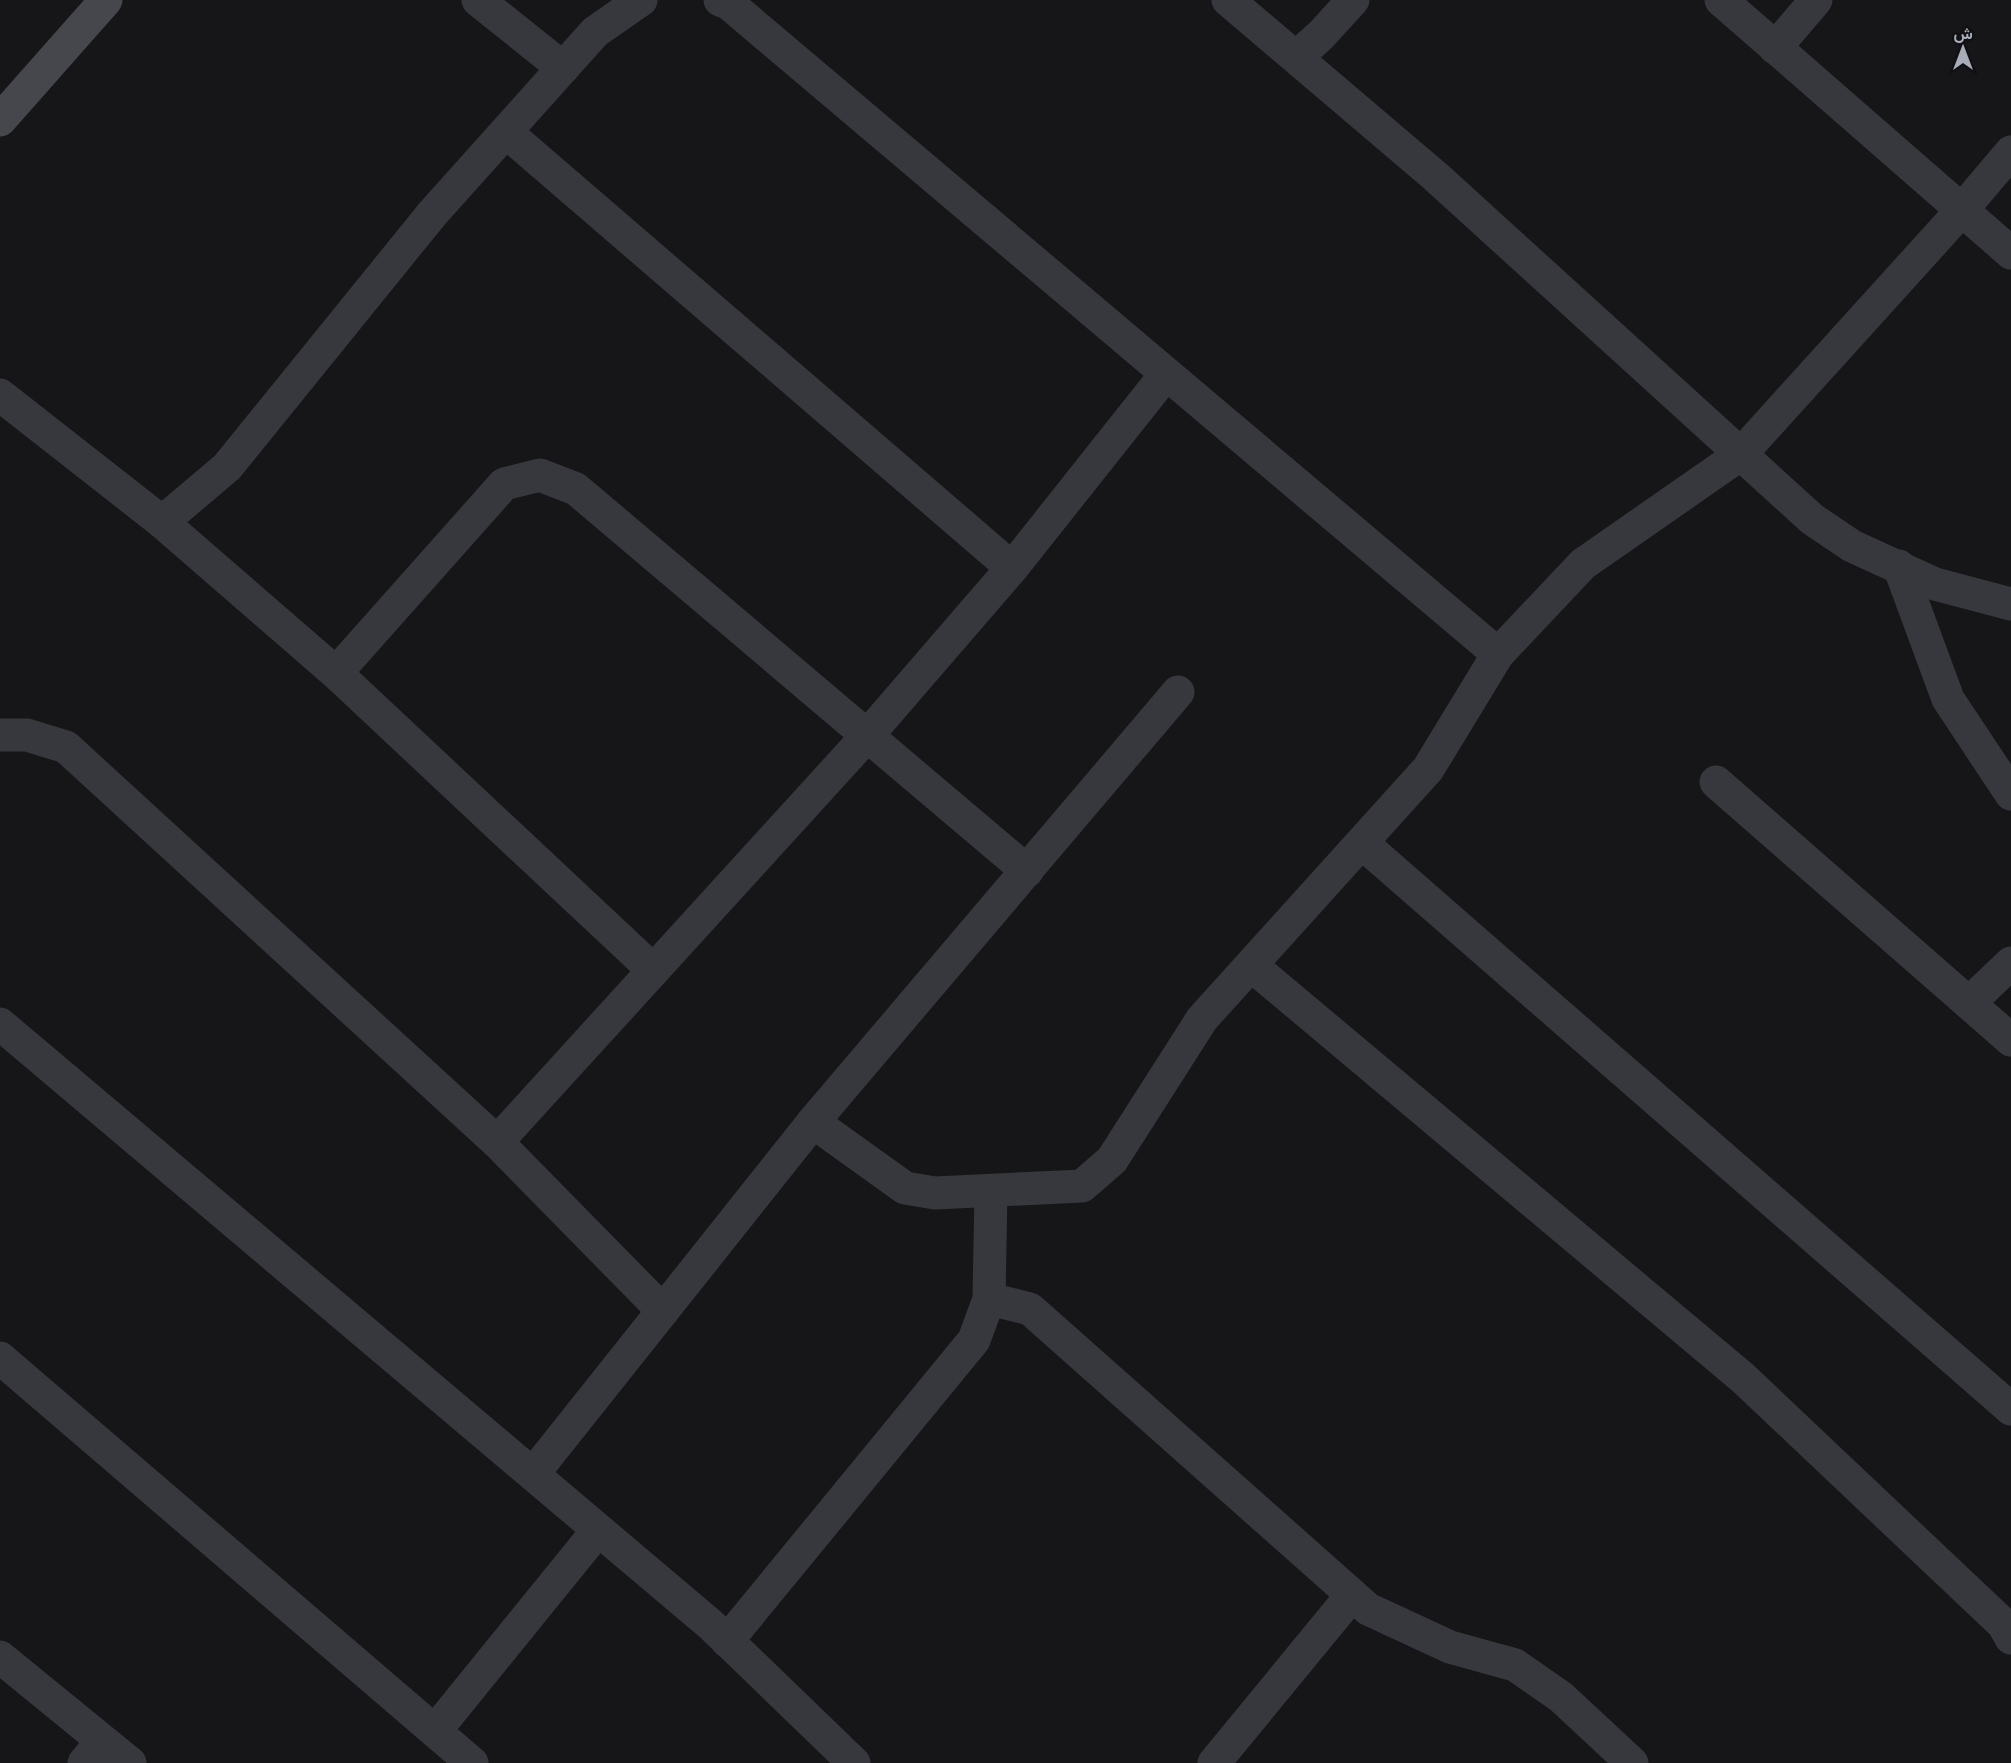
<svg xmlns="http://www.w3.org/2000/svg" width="2011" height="1763" font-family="'Space Grotesk',Vazirmatn,sans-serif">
<rect width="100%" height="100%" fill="#161618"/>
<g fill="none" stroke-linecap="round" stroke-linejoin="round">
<g stroke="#37383d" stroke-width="33">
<path d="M 478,0 L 563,68"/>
<path d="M 720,0 L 728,3 L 1498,654"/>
<path d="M 1228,0 L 1435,176 L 1812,519 L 1852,546 L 1935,584 L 2011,604"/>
<path d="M 1721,0 L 2011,253"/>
<path d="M 1775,48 L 1816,0"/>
<path d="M 1297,57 L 1322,34 L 1353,0"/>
<path d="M 506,132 L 1012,568"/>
<path d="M 0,395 L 162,522 L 336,673 L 653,970"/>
<path d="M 162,522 L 227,467 L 432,214 L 595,32 L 641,0"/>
<path d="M 1899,566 L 1948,699 L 2011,794"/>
<path d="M 336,673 L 504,484 L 540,475 L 576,489 L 1027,871"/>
<path d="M 0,735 L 27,735 L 66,747 L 497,1142 L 663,1311"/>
<path d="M 1716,782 L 2011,1040"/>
<path d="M 1362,843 L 2011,1409"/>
<path d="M 1251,965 L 1743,1378 L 2003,1624 L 2011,1638"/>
<path d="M 1969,1003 L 2011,963"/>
<path d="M 0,1024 L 711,1625 L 854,1763"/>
<path d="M 813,1122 L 905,1188 L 935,1193 L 1082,1186 L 1112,1160 L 1202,1019 L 1428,769 L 1498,654 L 1583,564 L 1741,454 L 1961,211 L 2011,152"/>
<path d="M 497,1142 L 867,736 L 1012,568 L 1166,374"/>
<path d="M 989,1299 L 1030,1309 L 1368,1609 L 1450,1647 L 1515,1665 L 1561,1697 L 1632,1763"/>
<path d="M 0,1358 L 472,1763"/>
<path d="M 533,1474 L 813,1122 L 1178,692"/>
<path d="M 727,1641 L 974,1340 L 989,1299 L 991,1191"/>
<path d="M 0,1657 L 130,1763"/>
<path d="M 435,1731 L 598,1530"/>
<path d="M 84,1763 L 102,1741"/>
<path d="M 1214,1763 L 1352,1595"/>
</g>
<path stroke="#45474d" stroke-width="33" d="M 0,120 L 106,0"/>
</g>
<g transform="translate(1963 48)" stroke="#111113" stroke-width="4.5" paint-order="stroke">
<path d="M0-4.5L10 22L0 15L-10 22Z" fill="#a8adb8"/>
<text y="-9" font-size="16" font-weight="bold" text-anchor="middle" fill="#a8adb8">ش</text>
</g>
</svg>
